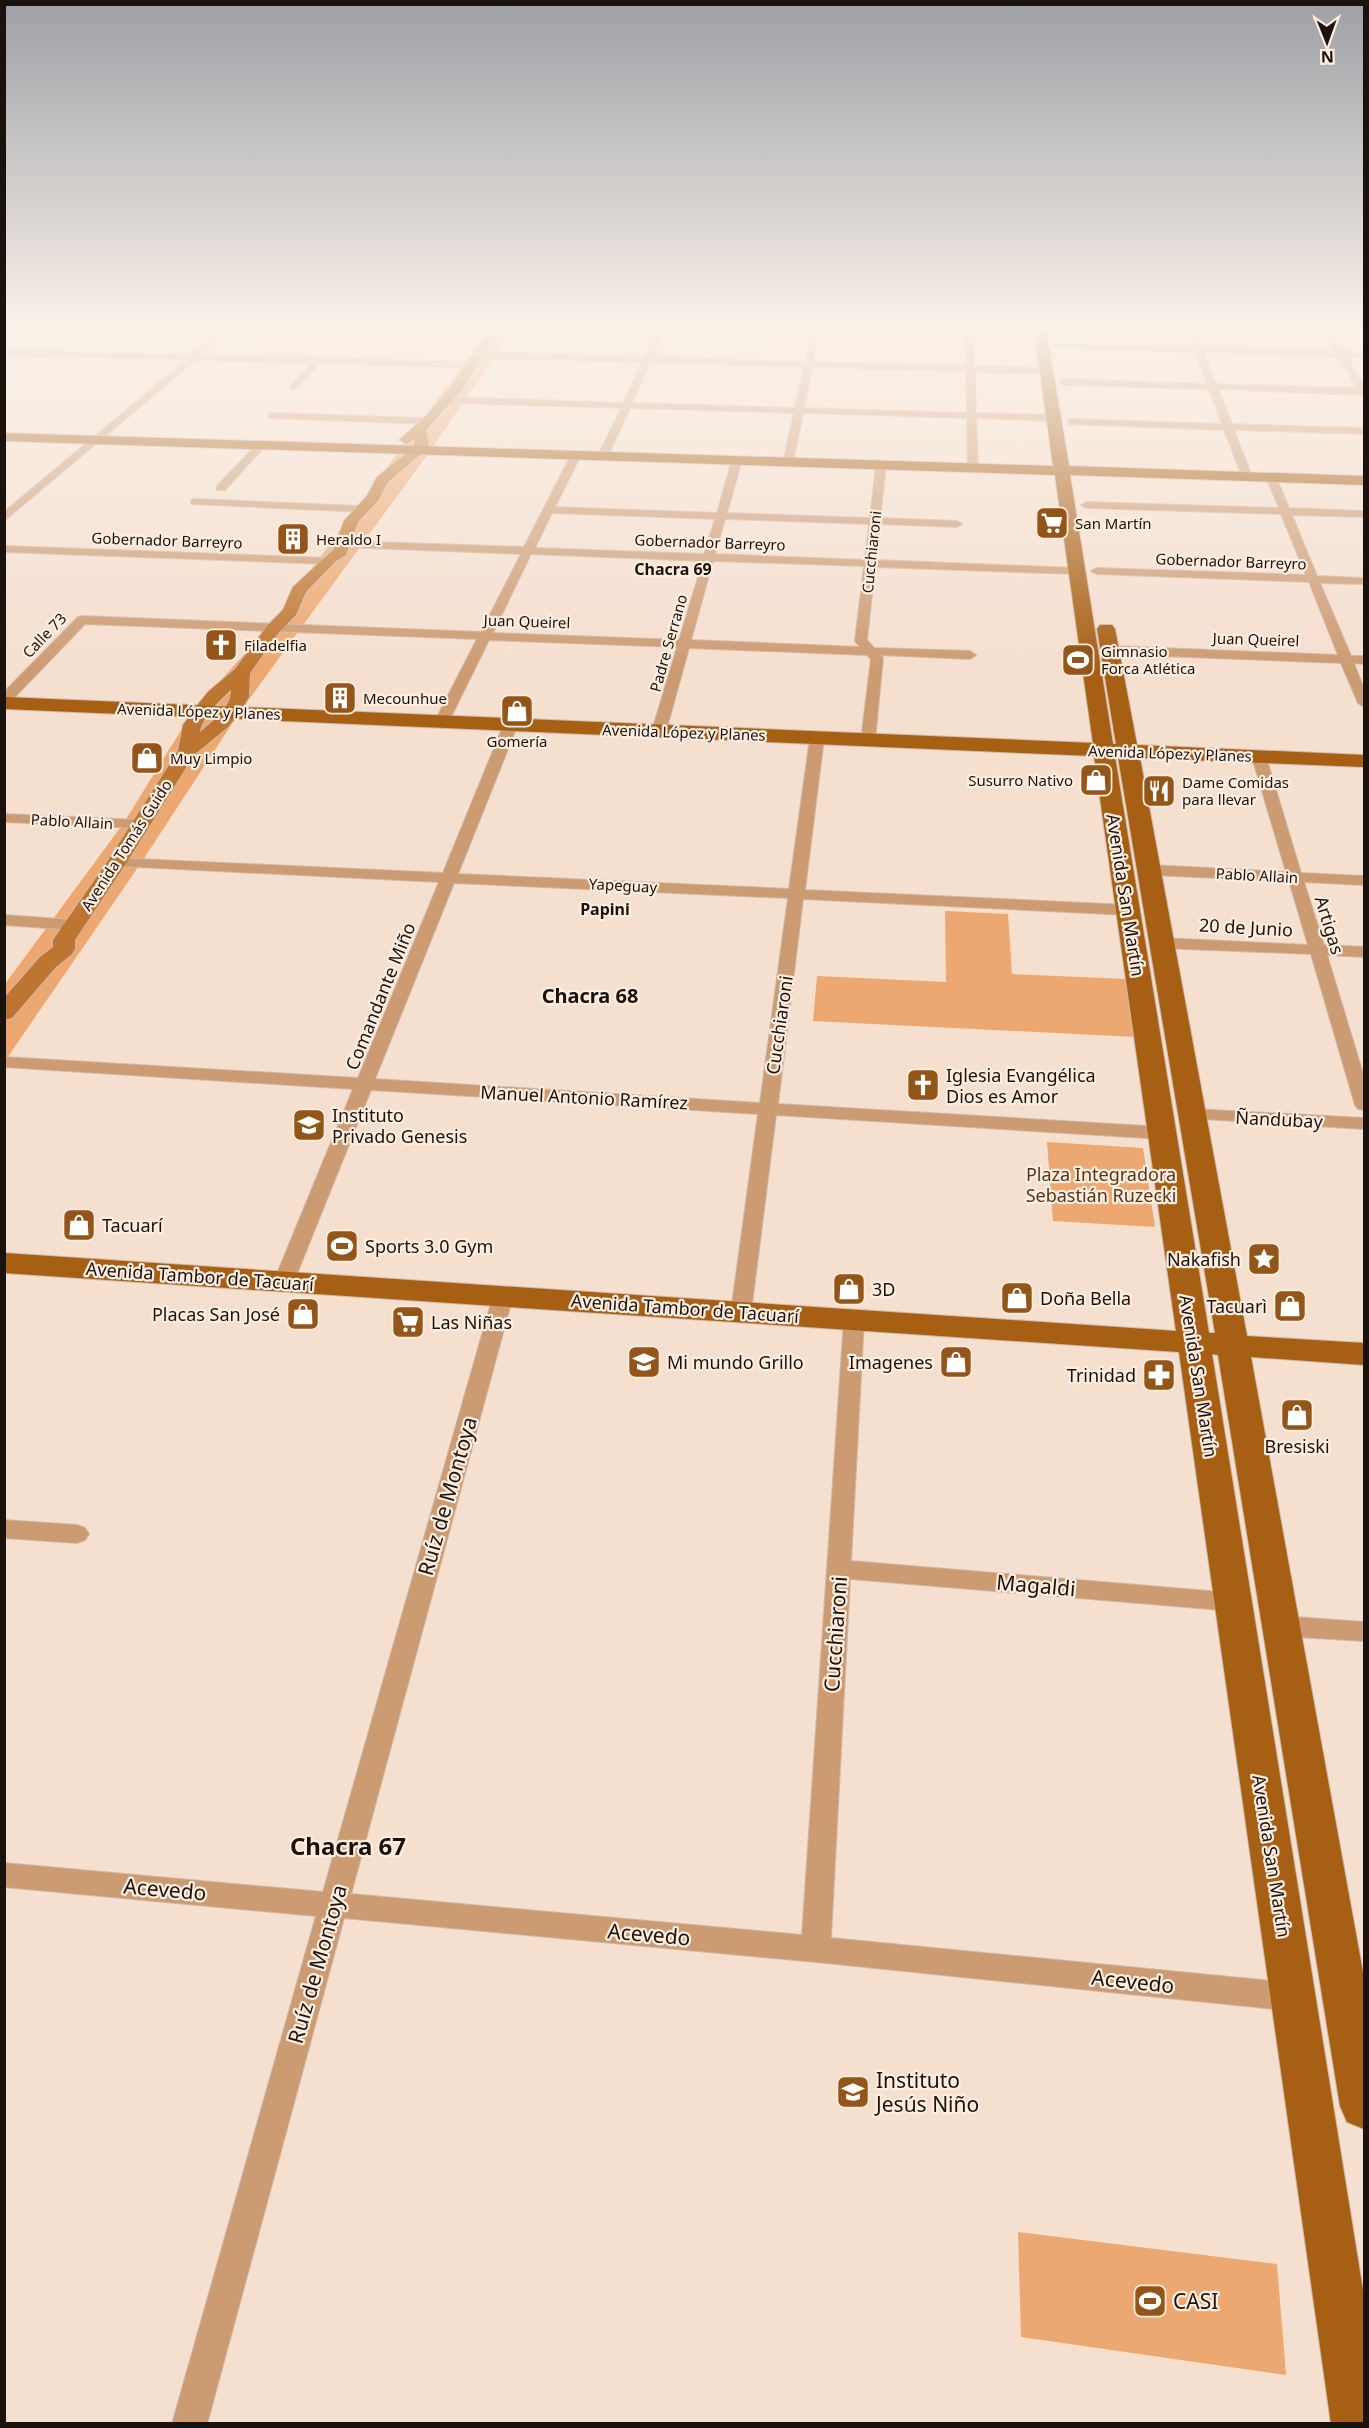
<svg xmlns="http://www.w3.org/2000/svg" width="1369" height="2428" font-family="'Noto Sans',sans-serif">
<rect width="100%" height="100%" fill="#f5dfcf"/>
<g fill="#eca870">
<path d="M 490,328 L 514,328 L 430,451 L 239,713 L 141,863 L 5,1061 L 5,984 L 123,824 L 193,711 L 268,628 Z"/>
<path d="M 945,911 L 1008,914 L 1012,974 L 1127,979 L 1136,1037 L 813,1021 L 817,976 L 946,982 Z"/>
<path d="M 1047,1142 L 1143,1148 L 1155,1227 L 1053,1221 Z"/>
<path d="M 1018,2232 L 1277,2264 L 1286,2375 L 1021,2337 Z"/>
</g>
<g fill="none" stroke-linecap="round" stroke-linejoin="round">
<defs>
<g id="minor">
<path d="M 223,328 L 232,328 L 201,355 L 472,362 L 476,365 L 472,368 L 320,363 L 294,390 L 290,387 L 311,363 L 196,360 L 4,521 L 4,512 L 186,360 L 4,355 L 4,350 L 191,355 Z"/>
<path d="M 658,328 L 666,328 L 653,357 L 805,362 L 812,328 L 820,328 L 813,362 L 966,366 L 965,332 L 916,330 L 912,328 L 1040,329 L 1044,331 L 1043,333 L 973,332 L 974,366 L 1047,368 L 1051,371 L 1047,374 L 975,372 L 976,413 L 1054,415 L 1059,418 L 1054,421 L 976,418 L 978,468 L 973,471 L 968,468 L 967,418 L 803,413 L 793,462 L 788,465 L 783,462 L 794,413 L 630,408 L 608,456 L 603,459 L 598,456 L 621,408 L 447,403 L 443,400 L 447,397 L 623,403 L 642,362 L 477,358 L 473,355 L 477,352 L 644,357 ZM 650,362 L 804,367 L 795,408 L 632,403 ZM 812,367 L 966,371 L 967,413 L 804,408 Z"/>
<path d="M 1186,328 L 1194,328 L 1202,347 L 1335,351 L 1322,328 L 1330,328 L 1344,351 L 1364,352 L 1364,356 L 1347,356 L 1364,385 L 1364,395 L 1218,389 L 1232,424 L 1364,428 L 1364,434 L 1234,430 L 1252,476 L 1247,479 L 1242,476 L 1224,430 L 1068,424 L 1068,420 L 1071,419 L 1222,424 L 1209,389 L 1064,385 L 1060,382 L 1064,379 L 1207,384 L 1195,352 L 1058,348 L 1054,346 L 1058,344 L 1193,347 ZM 1204,352 L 1338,356 L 1357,388 L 1216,384 Z"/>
<path d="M 272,413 L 428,418 L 433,421 L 428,424 L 269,418 L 269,414 Z"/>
<path d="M 258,443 L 266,445 L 225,490 L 217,490 L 217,486 Z"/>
<path d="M 576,452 L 581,455 L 555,507 L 717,513 L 732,460 L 737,457 L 742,460 L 727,513 L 870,518 L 876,465 L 881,462 L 886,465 L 880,518 L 957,521 L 962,524 L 957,527 L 880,524 L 876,560 L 1077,568 L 1083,571 L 1077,574 L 875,567 L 867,640 L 874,648 L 970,651 L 976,655 L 970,659 L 881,655 L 883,658 L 875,740 L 868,744 L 861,740 L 871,659 L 867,655 L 689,648 L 666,731 L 659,735 L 652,731 L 677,647 L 489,640 L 449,721 L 442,725 L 435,721 L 477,639 L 85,624 L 9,703 L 4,704 L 4,692 L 78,617 L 82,616 L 481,632 L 521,554 L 342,547 L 337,544 L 342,541 L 524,547 L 571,455 ZM 552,513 L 715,519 L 704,554 L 535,548 ZM 725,519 L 869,524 L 865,560 L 715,554 ZM 531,554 L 703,561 L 679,640 L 493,633 ZM 713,561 L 864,566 L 855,641 L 860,647 L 691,640 Z"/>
<path d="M 1271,474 L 1276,477 L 1289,508 L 1364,511 L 1364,517 L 1292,515 L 1317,576 L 1364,578 L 1364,584 L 1320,583 L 1351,656 L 1364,656 L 1364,664 L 1354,663 L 1364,689 L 1364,707 L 1358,703 L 1341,663 L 1110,654 L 1104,650 L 1110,646 L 1338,655 L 1309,582 L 1097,574 L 1091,571 L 1097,568 L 1306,575 L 1281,514 L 1086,508 L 1081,505 L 1086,502 L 1279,508 L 1266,477 Z"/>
<path d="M 195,499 L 362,506 L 367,509 L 362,512 L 191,504 L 191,500 Z"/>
<path d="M 4,546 L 328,558 L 334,561 L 328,564 L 4,552 Z"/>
<path d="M 511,720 L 518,724 L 458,874 L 789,889 L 810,738 L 817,734 L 824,738 L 805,890 L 1129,905 L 1137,910 L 1129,915 L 803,899 L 778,1104 L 1163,1127 L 1170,1129 L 1172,1133 L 1170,1137 L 1163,1139 L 776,1115 L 751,1312 L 748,1317 L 741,1319 L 734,1317 L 731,1312 L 758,1114 L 371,1090 L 294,1281 L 291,1286 L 284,1287 L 277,1286 L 274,1281 L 353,1089 L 4,1067 L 4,1057 L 358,1078 L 439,882 L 117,866 L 110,862 L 117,858 L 443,873 L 504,724 ZM 454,883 L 788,898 L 760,1103 L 375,1079 Z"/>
<path d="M 1259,753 L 1266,757 L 1301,873 L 1364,876 L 1364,885 L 1304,882 L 1324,945 L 1364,947 L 1364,957 L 1327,955 L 1364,1077 L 1364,1110 L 1358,1109 L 1355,1105 L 1311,954 L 1162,948 L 1154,943 L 1162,938 L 1308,945 L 1289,881 L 1149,875 L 1141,870 L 1149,865 L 1286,872 L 1252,757 Z"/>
<path d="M 4,814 L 139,820 L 146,824 L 139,828 L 4,822 Z"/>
<path d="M 4,915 L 74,920 L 82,925 L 74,930 L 4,925 Z"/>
<path d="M 1193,1109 L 1364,1118 L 1364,1129 L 1187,1118 L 1184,1114 L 1187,1110 Z"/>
<path d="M 503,1289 L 510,1291 L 513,1296 L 351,1894 L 802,1935 L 844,1320 L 847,1315 L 854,1313 L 861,1315 L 864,1320 L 851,1561 L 1233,1593 L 1242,1595 L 1245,1602 L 1242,1609 L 1233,1611 L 850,1579 L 831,1938 L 1293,1983 L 1303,1987 L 1308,1997 L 1303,2007 L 1293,2011 L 816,1962 L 344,1918 L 207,2424 L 172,2424 L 316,1916 L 4,1887 L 4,1863 L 323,1892 L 493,1296 L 496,1291 Z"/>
<path d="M 4,1520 L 77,1525 L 85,1528 L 89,1534 L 85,1540 L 77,1543 L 4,1538 Z"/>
<path d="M 1281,1616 L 1364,1622 L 1364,1641 L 1281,1636 L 1272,1633 L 1269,1626 L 1272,1619 Z"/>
</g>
<path id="secondary" d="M 491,328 L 503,328 L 492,340 L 465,386 L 426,430 L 429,444 L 426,450 L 388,482 L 378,501 L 358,522 L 346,555 L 336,561 L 306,592 L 296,615 L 280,631 L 250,673 L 249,697 L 240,712 L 228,727 L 194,755 L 127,862 L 75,940 L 75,949 L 72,954 L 56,967 L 12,1018 L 4,1020 L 4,998 L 40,957 L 53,947 L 53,940 L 107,862 L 178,751 L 183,725 L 196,707 L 208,692 L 235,669 L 268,625 L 283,610 L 293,587 L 333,550 L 344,521 L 367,496 L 377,477 L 413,448 L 415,439 L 406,444 L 399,440 L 427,415 L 449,389 ZM 231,690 C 231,708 213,721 200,732 C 203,715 219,701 231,690 Z"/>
<path id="primary" d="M 1034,328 L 1046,328 L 1069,466 L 1364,476 L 1364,485 L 1070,475 L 1113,744 L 1116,744 L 1097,629 L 1100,625 L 1112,625 L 1115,629 L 1137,745 L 1364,755 L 1364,767 L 1140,758 L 1247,1336 L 1364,1343 L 1364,1365 L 1251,1357 L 1364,1978 L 1364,2129 L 1347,2122 L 1340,2106 L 1218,1355 L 1212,1354 L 1364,2297 L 1364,2424 L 1331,2424 L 1179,1352 L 4,1273 L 4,1253 L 1176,1331 L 1094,756 L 4,709 L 4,697 L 1093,743 L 1055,475 L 4,441 L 4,433 L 1053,466 ZM 1115,757 L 1118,757 L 1215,1333 L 1209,1333 Z"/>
</defs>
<use href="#minor" stroke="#cebaac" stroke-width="2"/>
<use href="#secondary" stroke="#cebaac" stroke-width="2"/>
<use href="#primary" stroke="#cebaac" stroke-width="2"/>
<use href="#minor" fill="#cd9b72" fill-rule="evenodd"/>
<use href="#secondary" fill="#be7531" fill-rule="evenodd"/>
<use href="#primary" fill="#a75f14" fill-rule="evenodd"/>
</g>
<linearGradient id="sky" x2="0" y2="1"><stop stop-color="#9da0a6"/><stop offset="0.49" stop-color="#faf1e9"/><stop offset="1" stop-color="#faf1e9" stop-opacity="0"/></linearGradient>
<rect width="1369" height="668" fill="url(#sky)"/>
<defs>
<symbol id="supermarket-square" viewBox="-11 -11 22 22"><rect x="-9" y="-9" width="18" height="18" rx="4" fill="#935519" stroke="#ffede0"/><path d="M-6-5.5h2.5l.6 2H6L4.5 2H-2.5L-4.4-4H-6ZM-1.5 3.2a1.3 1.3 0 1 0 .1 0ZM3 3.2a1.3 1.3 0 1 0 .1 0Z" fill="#fff"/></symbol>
<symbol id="building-square" viewBox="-11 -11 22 22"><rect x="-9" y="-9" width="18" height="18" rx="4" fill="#935519" stroke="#ffede0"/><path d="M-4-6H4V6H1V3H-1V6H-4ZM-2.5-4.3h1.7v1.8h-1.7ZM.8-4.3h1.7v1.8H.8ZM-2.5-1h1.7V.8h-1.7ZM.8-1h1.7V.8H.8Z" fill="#fff"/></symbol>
<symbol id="church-square" viewBox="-11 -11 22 22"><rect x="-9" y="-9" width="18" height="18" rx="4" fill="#935519" stroke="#ffede0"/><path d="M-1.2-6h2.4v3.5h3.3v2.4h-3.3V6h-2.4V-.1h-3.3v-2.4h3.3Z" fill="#fff"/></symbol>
<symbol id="stadium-square" viewBox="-11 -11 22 22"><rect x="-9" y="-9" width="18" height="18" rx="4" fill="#935519" stroke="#ffede0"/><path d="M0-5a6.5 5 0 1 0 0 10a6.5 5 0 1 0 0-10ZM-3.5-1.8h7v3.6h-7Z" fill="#fff"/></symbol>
<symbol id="shop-square" viewBox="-11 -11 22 22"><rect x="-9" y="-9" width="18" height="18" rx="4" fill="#935519" stroke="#ffede0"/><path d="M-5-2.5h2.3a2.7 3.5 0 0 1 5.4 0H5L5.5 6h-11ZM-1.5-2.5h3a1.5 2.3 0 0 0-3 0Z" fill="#fff"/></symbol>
<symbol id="restaurant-square" viewBox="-11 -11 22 22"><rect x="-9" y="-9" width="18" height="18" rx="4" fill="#935519" stroke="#ffede0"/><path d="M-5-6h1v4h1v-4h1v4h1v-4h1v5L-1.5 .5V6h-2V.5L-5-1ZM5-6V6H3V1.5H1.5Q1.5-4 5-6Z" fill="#fff"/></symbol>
<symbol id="school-square" viewBox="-11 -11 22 22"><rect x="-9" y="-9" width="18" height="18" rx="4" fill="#935519" stroke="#ffede0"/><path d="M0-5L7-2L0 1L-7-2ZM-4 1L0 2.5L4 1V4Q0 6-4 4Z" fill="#fff"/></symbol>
<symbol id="sight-square" viewBox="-11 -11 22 22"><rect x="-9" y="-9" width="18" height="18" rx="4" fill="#935519" stroke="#ffede0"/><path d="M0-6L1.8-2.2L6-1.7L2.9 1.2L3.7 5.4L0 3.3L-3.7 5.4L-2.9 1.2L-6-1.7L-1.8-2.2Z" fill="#fff"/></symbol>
<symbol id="pharmacy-square" viewBox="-11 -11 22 22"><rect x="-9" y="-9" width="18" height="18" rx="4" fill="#935519" stroke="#ffede0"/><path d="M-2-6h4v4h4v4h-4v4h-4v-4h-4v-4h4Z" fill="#fff"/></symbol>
</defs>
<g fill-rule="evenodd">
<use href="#supermarket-square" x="1033" y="504" width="38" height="38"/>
<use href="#building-square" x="274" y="520" width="38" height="38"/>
<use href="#church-square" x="202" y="626" width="38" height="38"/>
<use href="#stadium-square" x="1059" y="641" width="38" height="38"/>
<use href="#building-square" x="321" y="679" width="38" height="38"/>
<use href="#shop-square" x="498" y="692" width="38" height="38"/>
<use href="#shop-square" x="128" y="739" width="38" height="38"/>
<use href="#shop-square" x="1077" y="761" width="38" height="38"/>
<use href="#restaurant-square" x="1140" y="772" width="38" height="38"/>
<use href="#church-square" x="904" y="1066" width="38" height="38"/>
<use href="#school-square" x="290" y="1106" width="38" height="38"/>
<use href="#shop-square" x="60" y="1206" width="38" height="38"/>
<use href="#stadium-square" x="323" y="1227" width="38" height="38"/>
<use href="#sight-square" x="1245" y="1240" width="38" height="38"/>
<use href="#shop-square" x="830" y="1270" width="38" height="38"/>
<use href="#shop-square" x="998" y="1279" width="38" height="38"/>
<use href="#shop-square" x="1271" y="1287" width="38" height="38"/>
<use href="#shop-square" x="284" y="1295" width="38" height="38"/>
<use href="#supermarket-square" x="389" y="1303" width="38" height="38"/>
<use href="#school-square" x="625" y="1343" width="38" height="38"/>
<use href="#shop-square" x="937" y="1343" width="38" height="38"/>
<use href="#pharmacy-square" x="1140" y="1356" width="38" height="38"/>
<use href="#shop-square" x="1278" y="1396" width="38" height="38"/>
<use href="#school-square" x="834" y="2073" width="38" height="38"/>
<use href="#stadium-square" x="1131" y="2282" width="38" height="38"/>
</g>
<g text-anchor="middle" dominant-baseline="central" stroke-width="4.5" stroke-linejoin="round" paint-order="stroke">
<g font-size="15" fill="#1a130d" stroke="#ffede0" text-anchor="start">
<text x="1075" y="523">San Martín</text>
<text x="316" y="539">Heraldo I</text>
<text x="244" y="645">Filadelfia</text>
<text x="1101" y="651">Gimnasio<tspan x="1101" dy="17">Forca Atlética</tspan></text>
<text x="363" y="698">Mecounhue</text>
<text x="517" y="741" text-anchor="middle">Gomería</text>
<text x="170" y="758">Muy Limpio</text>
<text x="1073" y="780" text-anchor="end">Susurro Nativo</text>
<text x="1182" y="782">Dame Comidas<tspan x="1182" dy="17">para llevar</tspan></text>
</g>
<g font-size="15" fill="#1a130d" stroke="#ffede0">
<text transform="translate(167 540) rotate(2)">Gobernador Barreyro</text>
<text transform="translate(710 542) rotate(2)">Gobernador Barreyro</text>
<text transform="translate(871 552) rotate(-84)">Cucchiaroni</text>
<text transform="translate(1231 561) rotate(2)">Gobernador Barreyro</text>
<text transform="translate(527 621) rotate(2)">Juan Queirel</text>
<text transform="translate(44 635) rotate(-46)">Calle 73</text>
<text transform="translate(1256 639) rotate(2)">Juan Queirel</text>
<text transform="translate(668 643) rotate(-74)">Padre Serrano</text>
<text transform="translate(199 711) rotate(2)">Avenida López y Planes</text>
<text transform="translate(684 732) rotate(2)">Avenida López y Planes</text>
<text transform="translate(1170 753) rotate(2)">Avenida López y Planes</text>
<text transform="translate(72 821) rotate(3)">Pablo Allain</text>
<text transform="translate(126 845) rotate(-57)">Avenida Tomás Guido</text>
<text transform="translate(1257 875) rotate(3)">Pablo Allain</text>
<text transform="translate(623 885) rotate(3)">Yapeguay</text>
</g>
<g font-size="16" font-weight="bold" fill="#1a130d" stroke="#ffede0">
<text x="673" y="569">Chacra 69</text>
<text x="605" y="909">Papini</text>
</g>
<g font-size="18" fill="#1a130d" stroke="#ffede0">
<text transform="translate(1126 895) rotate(81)">Avenida San Martín</text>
<text transform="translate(1330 925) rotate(73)">Artigas</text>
<text transform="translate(1246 927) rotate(3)">20 de Junio</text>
<text transform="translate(380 996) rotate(-68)">Comandante Miño</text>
<text transform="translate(779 1025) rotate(-82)">Cucchiaroni</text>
<text transform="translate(584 1097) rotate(3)">Manuel Antonio Ramírez</text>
<text transform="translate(1279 1119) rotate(3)">Ñandubay</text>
<text transform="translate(200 1276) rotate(4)">Avenida Tambor de Tacuarí</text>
<text transform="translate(685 1308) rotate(4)">Avenida Tambor de Tacuarí</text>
<text transform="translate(1199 1376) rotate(81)">Avenida San Martín</text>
<text transform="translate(1272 1856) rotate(81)">Avenida San Martín</text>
</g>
<g font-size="18" fill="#1a130d" stroke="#ffede0" text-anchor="start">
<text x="946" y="1075">Iglesia Evangélica<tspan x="946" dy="21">Dios es Amor</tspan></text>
<text x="332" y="1115">Instituto<tspan x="332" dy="21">Privado Genesis</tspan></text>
<text x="102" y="1225">Tacuarí</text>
<text x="365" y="1246">Sports 3.0 Gym</text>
<text x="1241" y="1259" text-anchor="end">Nakafish</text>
<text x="872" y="1289">3D</text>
<text x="1040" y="1298">Doña Bella</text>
<text x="1267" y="1306" text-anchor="end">Tacuarì</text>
<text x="280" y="1314" text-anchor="end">Placas San José</text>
<text x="431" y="1322">Las Niñas</text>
<text x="667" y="1362">Mi mundo Grillo</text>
<text x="933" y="1362" text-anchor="end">Imagenes</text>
<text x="1136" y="1375" text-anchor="end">Trinidad</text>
<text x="1297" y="1446" text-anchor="middle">Bresiski</text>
</g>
<g font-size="18" fill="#54351a" stroke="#ffede0">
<text x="1101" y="1174">Plaza Integradora<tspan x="1101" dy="21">Sebastián Ruzecki</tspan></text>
</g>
<g font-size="20" font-weight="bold" fill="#1a130d" stroke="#ffede0">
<text x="590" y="995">Chacra 68</text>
</g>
<g font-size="21" fill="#1a130d" stroke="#ffede0">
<text transform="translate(447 1496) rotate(-74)">Ruíz de Montoya</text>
<text transform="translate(1036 1585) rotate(5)">Magaldi</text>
<text transform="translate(835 1634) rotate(-86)">Cucchiaroni</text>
<text transform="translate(165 1889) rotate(5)">Acevedo</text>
<text transform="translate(649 1934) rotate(5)">Acevedo</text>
<text transform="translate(317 1964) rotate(-74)">Ruíz de Montoya</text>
<text transform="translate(1133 1981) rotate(6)">Acevedo</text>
</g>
<g font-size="21" fill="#1a130d" stroke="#ffede0" text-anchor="start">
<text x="876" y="2080">Instituto<tspan x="876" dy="24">Jesús Niño</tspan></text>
<text x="1173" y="2301">CASI</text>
</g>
<g font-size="24" font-weight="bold" fill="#1a130d" stroke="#ffede0">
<text x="348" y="1845">Chacra 67</text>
</g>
</g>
<rect width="1369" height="2428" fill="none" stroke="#1a130d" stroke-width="12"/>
<g transform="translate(1327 42) rotate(179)" stroke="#ffede0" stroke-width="4.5" paint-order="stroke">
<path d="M0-4.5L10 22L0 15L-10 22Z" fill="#1a130d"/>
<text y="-9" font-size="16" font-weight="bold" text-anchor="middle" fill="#1a130d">N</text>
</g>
</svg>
